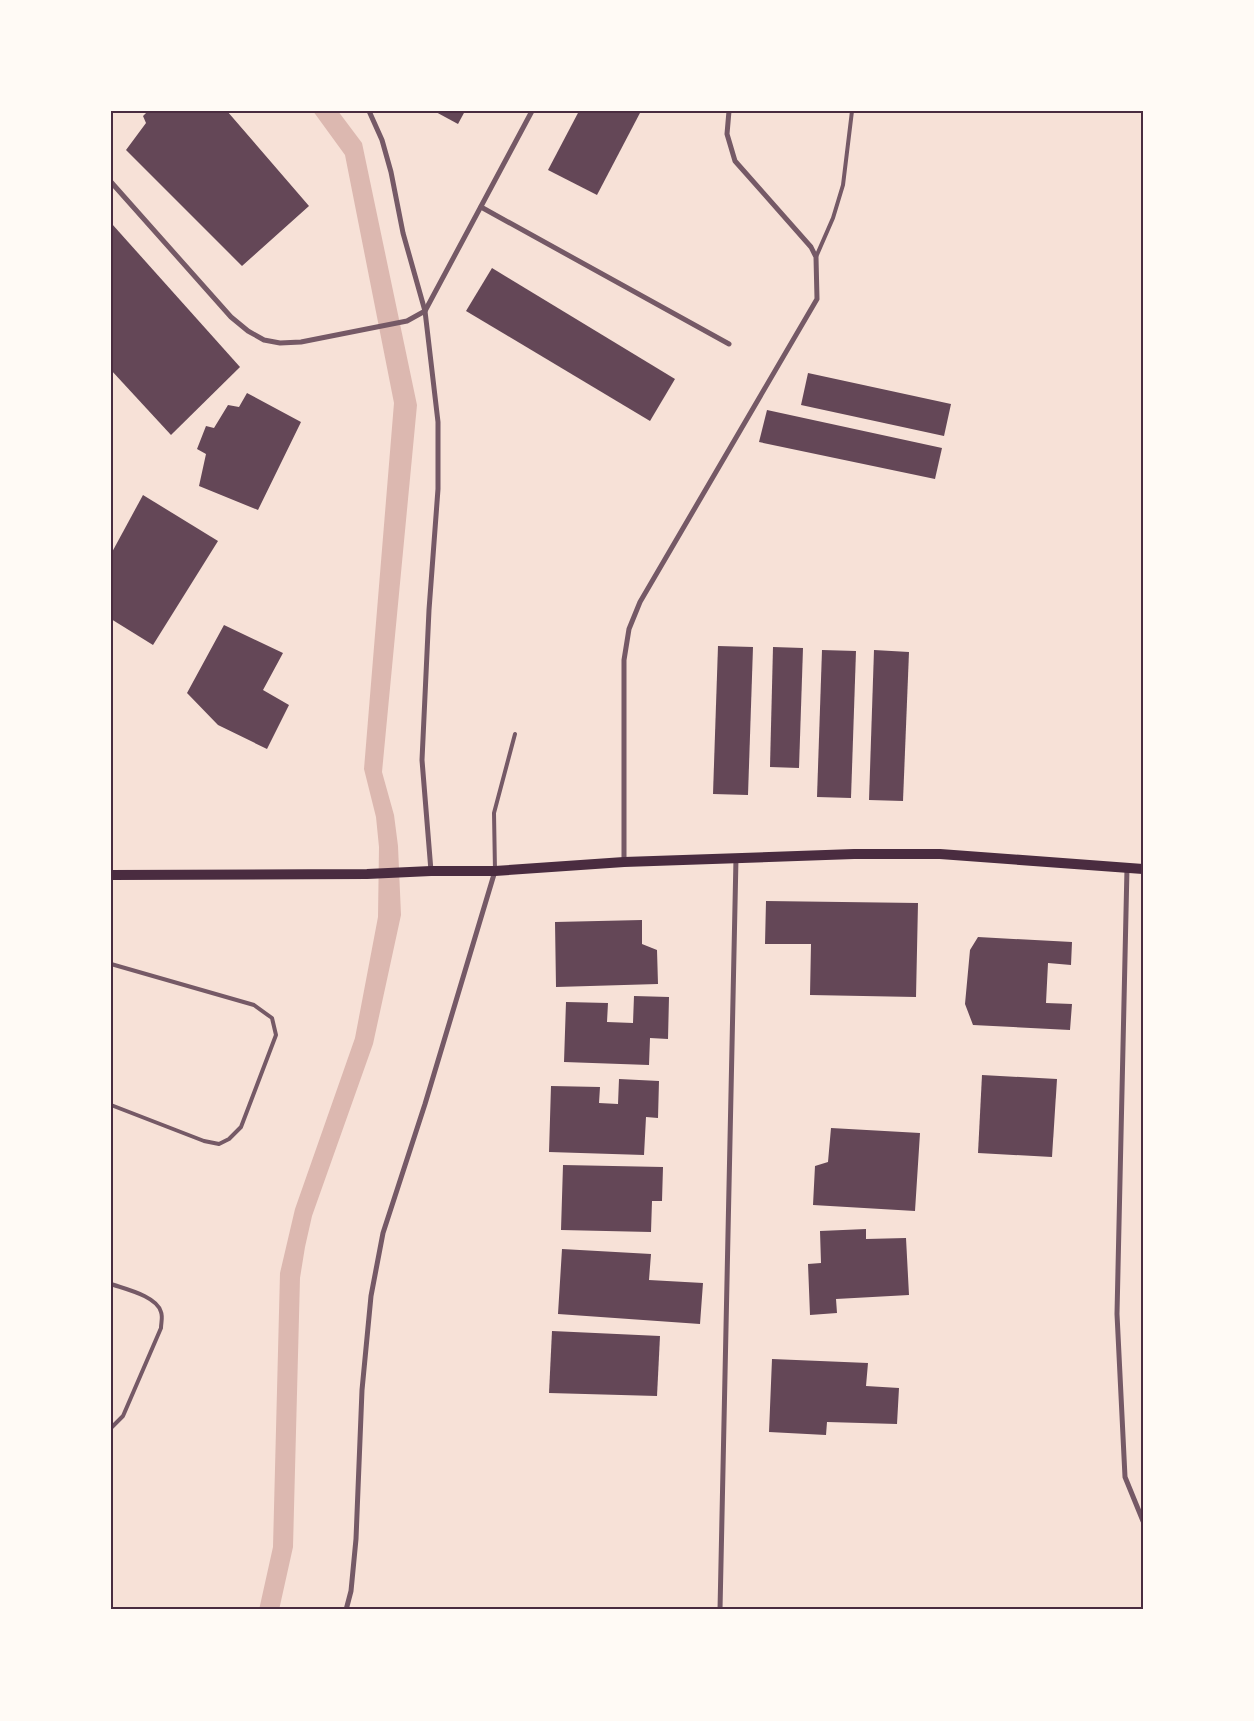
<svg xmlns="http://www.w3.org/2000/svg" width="1254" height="1721" font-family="'Space Grotesk',sans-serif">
<rect width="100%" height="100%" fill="#f7e1d7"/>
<path fill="#dcb8b0" d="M 313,111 L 338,111 L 362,143 L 417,405 L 382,772 L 394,815 L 398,846 L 401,915 L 373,1044 L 312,1216 L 305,1247 L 300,1278 L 293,1547 L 279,1610 L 259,1610 L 273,1547 L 280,1273 L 295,1209 L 355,1038 L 378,917 L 379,847 L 376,817 L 364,769 L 394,403 L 345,155 Z"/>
<g fill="#644757">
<path d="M 148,111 L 227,111 L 309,206 L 242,266 L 126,150 L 146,123 L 143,116 Z"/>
<path d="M 434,111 L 465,111 L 458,124 Z"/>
<path d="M 579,111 L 641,111 L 597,195 L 548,170 Z"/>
<path d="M 112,224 L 240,367 L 171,435 L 111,370 L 111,225 Z"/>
<path d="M 492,268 L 675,379 L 650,421 L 466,311 Z"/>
<path d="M 808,373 L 951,404 L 944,436 L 801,405 Z"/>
<path d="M 247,393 L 301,422 L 258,510 L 199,486 L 206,454 L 197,449 L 206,426 L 214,428 L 228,405 L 239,407 Z"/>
<path d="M 767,410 L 942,448 L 935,479 L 759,442 Z"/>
<path d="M 143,495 L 218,541 L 153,645 L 111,619 L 111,554 Z"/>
<path d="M 224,625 L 283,653 L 263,690 L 289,705 L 267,749 L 218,725 L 187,693 Z"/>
<path d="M 718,646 L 753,647 L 748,795 L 713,794 Z"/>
<path d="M 773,647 L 803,648 L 799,768 L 770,767 Z"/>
<path d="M 822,650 L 856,651 L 851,798 L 817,797 Z"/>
<path d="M 874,650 L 909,652 L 903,801 L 869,800 Z"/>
<path d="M 766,901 L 918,903 L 916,997 L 810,995 L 811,944 L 765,944 Z"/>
<path d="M 642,920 L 642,944 L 657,950 L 658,984 L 556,987 L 555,922 Z"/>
<path d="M 978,937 L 1072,942 L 1071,965 L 1048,963 L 1046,1003 L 1072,1004 L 1070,1030 L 973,1025 L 965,1004 L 970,950 Z"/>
<path d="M 634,996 L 669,997 L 668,1039 L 650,1038 L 649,1065 L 564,1062 L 566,1002 L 608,1003 L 607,1022 L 633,1023 Z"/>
<path d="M 982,1075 L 1057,1079 L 1052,1157 L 978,1153 Z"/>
<path d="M 619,1079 L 659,1081 L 658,1118 L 646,1117 L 644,1155 L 549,1152 L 551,1086 L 600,1087 L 599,1103 L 618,1104 Z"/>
<path d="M 831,1128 L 920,1133 L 915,1211 L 813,1205 L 815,1166 L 828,1162 Z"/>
<path d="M 563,1165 L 663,1167 L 662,1201 L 652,1201 L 651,1232 L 561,1230 Z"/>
<path d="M 866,1229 L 866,1239 L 906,1238 L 909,1295 L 836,1299 L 837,1313 L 810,1315 L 808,1264 L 821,1263 L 820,1231 Z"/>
<path d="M 562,1249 L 651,1254 L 649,1280 L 703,1283 L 700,1324 L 558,1314 Z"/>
<path d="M 552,1331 L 660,1336 L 657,1396 L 549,1393 Z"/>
<path d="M 772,1359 L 868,1363 L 866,1386 L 899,1388 L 897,1424 L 827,1422 L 826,1435 L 769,1432 Z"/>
</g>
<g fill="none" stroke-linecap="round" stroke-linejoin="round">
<g stroke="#755966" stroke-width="4">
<path d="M 816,257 L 833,218 L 843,185 L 852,111"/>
<path d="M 495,871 L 494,813 L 515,734"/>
<path d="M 111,964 L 254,1005 L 272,1018 L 276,1035 L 241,1127 L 229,1139 L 219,1144 L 204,1141 L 111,1105"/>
<path d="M 111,1284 C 125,1289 157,1296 161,1312 C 163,1317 161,1323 161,1328 L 123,1416 L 111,1428"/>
</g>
<g stroke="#755966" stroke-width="5">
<path d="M 369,111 L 382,140 L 391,172 L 403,233 L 425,311 L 438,422 L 438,489 L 429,610 L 422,760 L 431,871"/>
<path d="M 111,182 L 231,317 L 248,331 L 264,340 L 280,343 L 301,342 L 407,321 L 425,311 L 532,111"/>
<path d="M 481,207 L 729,344"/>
<path d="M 624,862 L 624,660 L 629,629 L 640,602 L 817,299 L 816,257 L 811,247 L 735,161 L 727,134 L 729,111"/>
<path d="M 1127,868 L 1117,1314 L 1125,1477 L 1143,1521"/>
<path d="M 346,1610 L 351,1591 L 356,1539 L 362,1390 L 371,1296 L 383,1233 L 425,1104 L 495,871"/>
<path d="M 720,1610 L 736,858"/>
</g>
<path stroke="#4a2c40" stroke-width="10" d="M 111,875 L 367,874 L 431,871 L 495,871 L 624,862 L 854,854 L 940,854 L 1143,869"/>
</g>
<rect width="1254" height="1721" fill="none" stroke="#fffaf5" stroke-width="225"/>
<rect x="112" y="112" width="1030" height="1496" fill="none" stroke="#4a2c40" stroke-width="2"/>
</svg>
